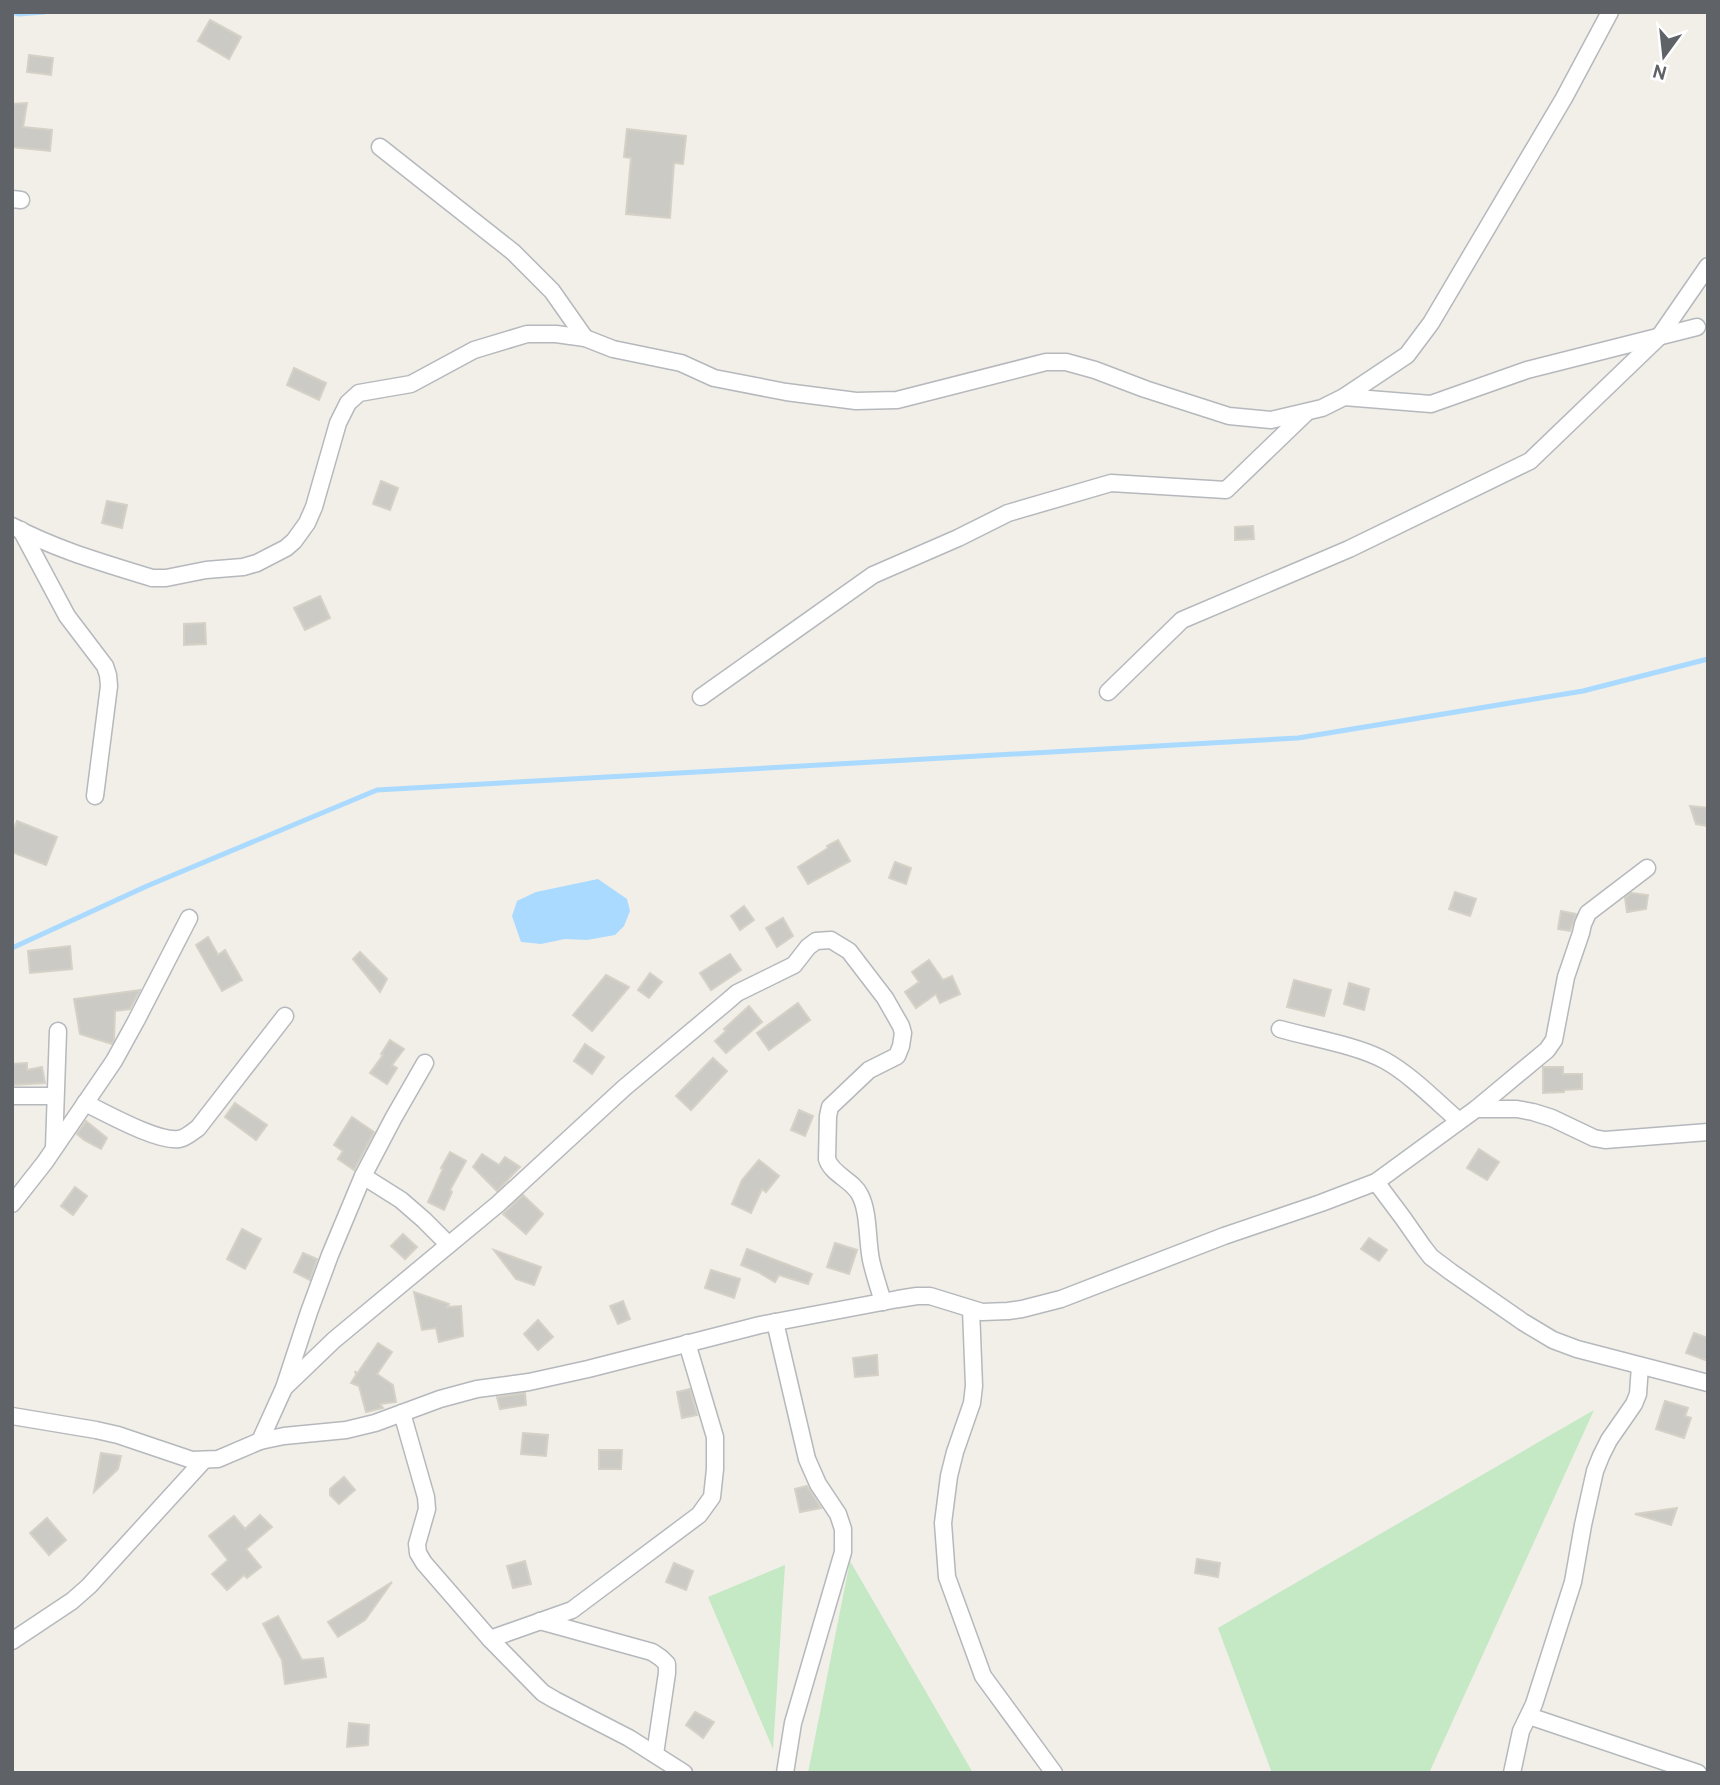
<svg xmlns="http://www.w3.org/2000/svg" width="1720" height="1785" font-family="Overpass,sans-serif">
<rect width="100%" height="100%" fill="#f1efe8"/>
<g fill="#c5e8c5">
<path d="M 1594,1410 L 1429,1773 L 1272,1773 L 1218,1628 Z"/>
<path d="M 850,1561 L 973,1773 L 808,1773 Z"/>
<path d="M 785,1565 L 773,1749 L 708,1597 Z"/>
</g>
<path fill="#aadaff" d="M 598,879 L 627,899 L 630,911 L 624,926 L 615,935 L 587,940 L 565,939 L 541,944 L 521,942 L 512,916 L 517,901 L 536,892 Z"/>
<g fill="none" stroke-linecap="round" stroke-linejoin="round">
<g stroke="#aadaff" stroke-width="5">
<path d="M 12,12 L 18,14 L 44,12"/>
<path d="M 12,948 L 147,886 L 377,790 L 1298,738 L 1583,691 L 1708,659"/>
</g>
</g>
<g fill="#cccac5" stroke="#d6d1c6" stroke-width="2">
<path d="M 210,20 L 241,37 L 229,59 L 198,41 Z"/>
<path d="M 29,55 L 53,58 L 51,75 L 27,72 Z"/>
<path d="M 27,103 L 23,127 L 52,130 L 50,151 L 12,147 L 12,104 Z"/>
<path d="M 627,129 L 686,136 L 683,164 L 674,163 L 670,218 L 626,214 L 631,158 L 624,157 Z"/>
<path d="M 294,368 L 326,383 L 319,400 L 287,385 Z"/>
<path d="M 381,481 L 398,488 L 390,510 L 373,504 Z"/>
<path d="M 107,501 L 127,505 L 122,528 L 102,523 Z"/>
<path d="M 1253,526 L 1254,539 L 1235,540 L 1235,527 Z"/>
<path d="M 320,596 L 330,618 L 305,630 L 294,608 Z"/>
<path d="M 205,623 L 206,644 L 184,645 L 184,624 Z"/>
<path d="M 1690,806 L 1708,808 L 1708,826 L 1696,824 Z"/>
<path d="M 17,821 L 57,837 L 46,865 L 12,852 L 12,833 Z"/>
<path d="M 838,840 L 850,861 L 808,884 L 798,867 L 828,848 L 827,846 Z"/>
<path d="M 895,862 L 911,868 L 906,884 L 889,878 Z"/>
<path d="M 1455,892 L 1476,899 L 1470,916 L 1449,909 Z"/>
<path d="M 1631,893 L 1648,895 L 1646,909 L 1627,912 L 1625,898 Z"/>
<path d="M 744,906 L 754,920 L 740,930 L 731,916 Z"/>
<path d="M 1561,911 L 1576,914 L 1570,931 L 1558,929 Z"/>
<path d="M 783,918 L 793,936 L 777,947 L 766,928 Z"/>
<path d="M 208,937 L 218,955 L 225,950 L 242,980 L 222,991 L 196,945 Z"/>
<path d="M 70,946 L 72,969 L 30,973 L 28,951 Z"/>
<path d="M 360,952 L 387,979 L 380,992 L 353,959 Z"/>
<path d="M 730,954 L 741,970 L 711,990 L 700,973 Z"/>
<path d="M 929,960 L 943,980 L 952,976 L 960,994 L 940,1003 L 936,994 L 916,1008 L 905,992 L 919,982 L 912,972 Z"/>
<path d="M 650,973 L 662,982 L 649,998 L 638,990 Z"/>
<path d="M 606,975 L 629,987 L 592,1031 L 573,1015 Z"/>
<path d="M 1294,980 L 1331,990 L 1324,1016 L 1287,1007 Z"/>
<path d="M 1349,983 L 1369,989 L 1364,1010 L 1344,1004 Z"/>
<path d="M 140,990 L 130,1009 L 115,1011 L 114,1040 L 112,1044 L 80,1034 L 74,999 Z"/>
<path d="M 798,1003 L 810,1020 L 769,1050 L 757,1033 Z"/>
<path d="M 749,1006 L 762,1022 L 726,1053 L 715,1041 L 726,1031 L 724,1029 Z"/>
<path d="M 390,1040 L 404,1049 L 392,1065 L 397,1068 L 387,1084 L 370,1073 L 383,1055 L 381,1054 Z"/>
<path d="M 585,1044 L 604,1057 L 592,1074 L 574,1061 Z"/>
<path d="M 713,1058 L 727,1071 L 691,1110 L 676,1096 Z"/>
<path d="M 27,1063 L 27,1070 L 42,1067 L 45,1083 L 12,1085 L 12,1064 Z"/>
<path d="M 1543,1067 L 1563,1067 L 1563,1074 L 1582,1074 L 1582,1089 L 1564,1090 L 1564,1092 L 1543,1093 Z"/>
<path d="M 235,1103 L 267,1125 L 256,1140 L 225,1117 Z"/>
<path d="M 799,1110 L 813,1116 L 805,1136 L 791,1130 Z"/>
<path d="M 352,1117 L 374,1132 L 354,1170 L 338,1159 L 343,1151 L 334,1145 Z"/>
<path d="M 86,1121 L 107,1138 L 101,1149 L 84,1140 L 77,1134 Z"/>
<path d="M 1479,1149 L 1499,1162 L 1487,1180 L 1467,1168 Z"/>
<path d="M 450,1152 L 466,1161 L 450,1190 L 452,1192 L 444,1210 L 428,1202 L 443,1169 L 441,1168 Z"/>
<path d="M 482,1154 L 499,1165 L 505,1157 L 520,1167 L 497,1191 L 473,1167 Z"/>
<path d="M 759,1160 L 779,1176 L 766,1192 L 762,1189 L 751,1213 L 732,1204 L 742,1180 Z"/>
<path d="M 75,1187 L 87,1196 L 73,1215 L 61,1206 Z"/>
<path d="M 523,1195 L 543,1214 L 526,1234 L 503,1214 Z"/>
<path d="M 242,1229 L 261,1239 L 245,1269 L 227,1259 Z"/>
<path d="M 403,1234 L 417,1247 L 405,1259 L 391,1246 Z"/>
<path d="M 1369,1238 L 1387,1250 L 1379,1261 L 1361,1249 Z"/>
<path d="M 835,1243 L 857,1250 L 849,1274 L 827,1267 Z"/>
<path d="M 747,1249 L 812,1274 L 808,1284 L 779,1275 L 775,1282 L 758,1272 L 741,1265 Z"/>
<path d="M 494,1250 L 541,1267 L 534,1285 L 516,1279 Z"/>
<path d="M 303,1253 L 317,1259 L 310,1280 L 294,1272 Z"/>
<path d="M 711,1270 L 740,1279 L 734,1298 L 705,1288 Z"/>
<path d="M 414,1292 L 449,1304 L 447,1307 L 461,1306 L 463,1336 L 439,1342 L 436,1328 L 422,1330 Z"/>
<path d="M 623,1301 L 630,1319 L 618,1324 L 610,1306 Z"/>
<path d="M 538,1320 L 553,1337 L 538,1350 L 524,1334 Z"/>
<path d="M 1694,1333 L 1708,1338 L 1708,1361 L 1686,1353 Z"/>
<path d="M 378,1343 L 392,1352 L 377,1374 L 393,1385 L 396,1402 L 380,1404 L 383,1408 L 366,1412 L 359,1386 L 351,1383 L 356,1375 L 355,1371 L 357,1374 Z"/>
<path d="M 877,1355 L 878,1375 L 855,1377 L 853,1358 Z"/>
<path d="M 690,1389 L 697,1415 L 682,1418 L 677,1392 Z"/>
<path d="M 525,1393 L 526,1405 L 500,1409 L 497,1397 Z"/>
<path d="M 1665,1401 L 1688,1408 L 1685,1416 L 1691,1418 L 1684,1438 L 1656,1429 Z"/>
<path d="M 523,1433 L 548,1435 L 546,1456 L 521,1454 Z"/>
<path d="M 599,1450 L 622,1450 L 621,1469 L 599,1469 Z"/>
<path d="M 101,1453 L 121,1456 L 118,1469 L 94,1492 Z"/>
<path d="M 344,1477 L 355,1490 L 339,1504 L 330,1495 L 330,1489 Z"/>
<path d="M 807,1486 L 821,1508 L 800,1512 L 795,1489 Z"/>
<path d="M 1677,1508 L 1671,1525 L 1635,1514 Z"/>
<path d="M 260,1515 L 272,1527 L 246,1549 L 261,1567 L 247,1578 L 244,1575 L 227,1590 L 212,1574 L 228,1560 L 209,1536 L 234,1516 L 245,1529 Z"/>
<path d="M 47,1518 L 66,1540 L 49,1555 L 30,1533 Z"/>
<path d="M 1197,1559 L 1220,1563 L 1218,1577 L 1195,1573 Z"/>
<path d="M 525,1561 L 531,1584 L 513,1588 L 507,1566 Z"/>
<path d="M 674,1563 L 693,1571 L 686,1590 L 666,1582 Z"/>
<path d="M 392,1582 L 365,1620 L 338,1637 L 328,1622 Z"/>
<path d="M 278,1616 L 302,1660 L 323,1658 L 326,1677 L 285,1684 L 282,1660 L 263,1624 Z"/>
<path d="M 695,1712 L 714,1722 L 703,1738 L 686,1725 Z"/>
<path d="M 349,1723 L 369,1725 L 368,1745 L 347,1747 Z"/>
</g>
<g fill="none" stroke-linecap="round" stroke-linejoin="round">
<defs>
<g id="minor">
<path d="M 380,147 L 513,252 L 552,291 L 585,338"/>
<path d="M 12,199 L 21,200"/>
<path d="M 1344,397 L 1431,404 L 1527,370 L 1697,327"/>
<path d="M 12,526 C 57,550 104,563 152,578 L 166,578 L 206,570 L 243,567 L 257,563 L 286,548 L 294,541 L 307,523 L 314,507 L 338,423 L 348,403 L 359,393 L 411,384 L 474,350 L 527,334 L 556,334 L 585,338 L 613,349 L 681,363 L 714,378 L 786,392 L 856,401 L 897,400 L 1046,362 L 1066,362 L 1095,370 L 1145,389 L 1229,416 L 1271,420 L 1322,408 L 1344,397 L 1407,355 L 1431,323 L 1564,98 L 1610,12"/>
<path d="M 21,530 L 67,616 L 105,666 L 108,675 L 109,686 L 95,796"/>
<path d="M 1108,692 L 1182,620 L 1349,549 L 1530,461 L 1659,337 L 1708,266"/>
<path d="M 701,697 L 873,575 L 958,538 L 1008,513 L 1111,483 L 1226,490 L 1307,412"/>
<path d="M 1280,1029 C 1311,1038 1356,1045 1384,1060 C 1410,1074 1436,1101 1459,1121"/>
<path d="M 12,1096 L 55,1096"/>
<path d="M 85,1103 C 106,1113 157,1142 179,1139 C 186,1138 192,1132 198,1128 L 285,1016"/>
<path d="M 1476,1109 L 1547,1050 L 1554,1040 L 1566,977 L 1581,933 L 1583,924 L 1588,913 L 1647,868"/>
<path d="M 54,1148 L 58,1031"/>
<path d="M 363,1176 L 401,1200 L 424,1220 L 448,1244"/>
<path d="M 1376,1182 L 1476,1109 L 1517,1109 L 1533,1112 L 1552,1118 L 1594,1138 L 1605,1140 L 1708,1132"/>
<path d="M 12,1204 L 45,1162 L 114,1061 L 136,1021 L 189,918"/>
<path d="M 971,1309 L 974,1386 L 972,1403 L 955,1452 L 949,1476 L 943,1523 L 947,1577 L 983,1676 L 1054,1773"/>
<path d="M 775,1322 L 807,1459 L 818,1484 L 838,1514 L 843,1529 L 843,1552 L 793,1723 L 785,1773"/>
<path d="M 284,1388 L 334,1340 L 498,1204 L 624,1088 L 723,1005 L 737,993 L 794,965 L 808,947 L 816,941 L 831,940 L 849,951 L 885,998 L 901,1026 L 903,1033 L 901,1046 L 897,1056 L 869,1070 L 830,1107 L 828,1116 L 827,1159 C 832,1175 853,1180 860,1195 C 869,1212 867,1240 871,1260 C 874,1274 879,1288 883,1302"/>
<path d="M 402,1413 L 426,1497 L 427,1509 L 417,1544 L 418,1553 L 424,1563 L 490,1639 L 543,1693 L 555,1700 L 629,1738 L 684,1773"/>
<path d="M 12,1416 L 96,1430 L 118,1435 L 192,1460 L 218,1459 L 260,1441 L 284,1436 L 346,1430 L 375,1423 L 440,1399 L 477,1389 L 529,1382 L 588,1369 L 760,1325 L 898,1299 L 917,1296 L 930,1296 L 982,1312 L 1008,1311 L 1022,1309 L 1061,1299 L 1224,1236 L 1321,1203 L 1376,1182 L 1403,1218 L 1424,1248 L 1431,1257 L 1451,1272 L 1523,1322 L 1553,1340 L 1577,1349 L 1708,1383"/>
<path d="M 260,1441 L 284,1388 L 309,1312 L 330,1255 L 363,1176 L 394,1117 L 425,1063"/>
<path d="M 540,1621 L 652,1652 L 661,1658 L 667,1664 L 667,1673 L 655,1754"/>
<path d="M 490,1639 L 572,1610 L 699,1515 L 712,1497 L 715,1469 L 715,1437 L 687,1343"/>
<path d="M 12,1641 L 72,1601 L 89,1586 L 204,1460"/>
<path d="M 1529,1716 L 1698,1773"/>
<path d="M 1512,1773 L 1521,1731 L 1534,1704 L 1573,1582 L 1583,1525 L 1595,1471 L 1601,1456 L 1609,1440 L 1634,1404 L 1638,1394 L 1640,1366"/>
</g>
</defs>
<use href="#minor" stroke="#b5b8bc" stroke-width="19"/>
<use href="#minor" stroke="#fff" stroke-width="16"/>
</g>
<rect width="1720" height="1785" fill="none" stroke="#5f6368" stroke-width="28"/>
<g transform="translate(1664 56) rotate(195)" stroke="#ffffff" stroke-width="5" paint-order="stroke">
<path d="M0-5L12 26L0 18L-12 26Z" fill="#5f6368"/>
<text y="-10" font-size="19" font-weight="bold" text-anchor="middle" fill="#5f6368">N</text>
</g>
</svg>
